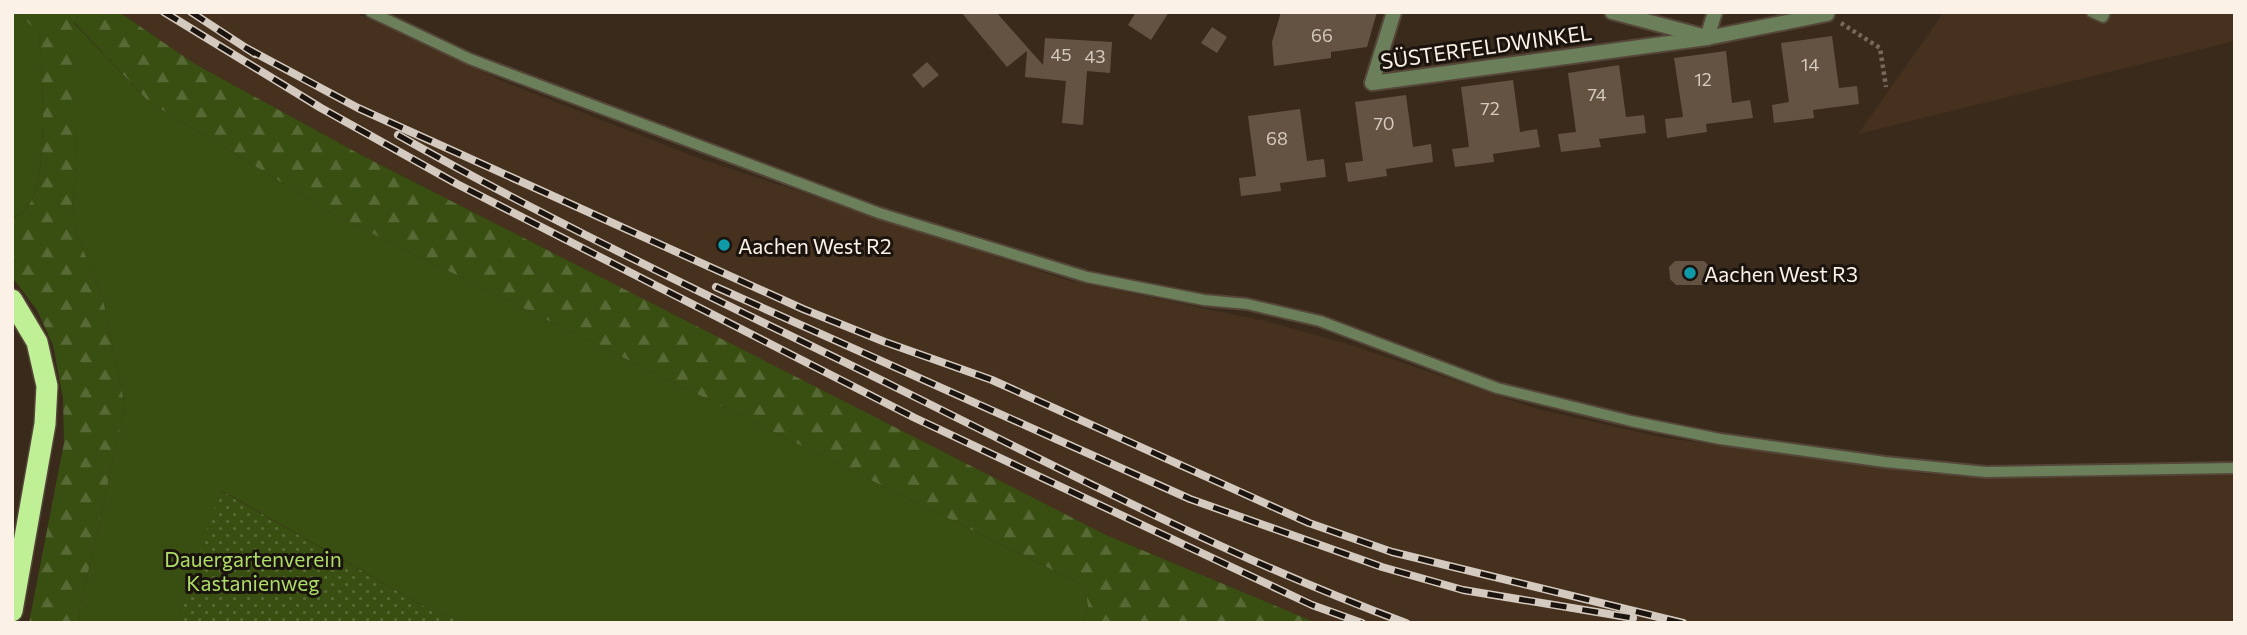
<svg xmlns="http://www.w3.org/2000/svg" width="2247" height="635" font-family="Commissioner,sans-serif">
<defs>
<pattern id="forest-firs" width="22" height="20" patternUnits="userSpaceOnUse" patternTransform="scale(1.75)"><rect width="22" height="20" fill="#394f12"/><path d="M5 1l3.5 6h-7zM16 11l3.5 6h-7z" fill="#576934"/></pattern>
<pattern id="garden-dots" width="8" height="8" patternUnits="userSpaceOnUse" patternTransform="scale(1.75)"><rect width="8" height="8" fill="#394f12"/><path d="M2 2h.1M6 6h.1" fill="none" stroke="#576934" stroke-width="1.8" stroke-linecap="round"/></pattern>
</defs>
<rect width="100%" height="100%" fill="#392a1b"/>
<g fill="#45311d">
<path d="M 119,12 L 354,12 L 505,82 L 701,159 L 1067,280 L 1265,321 L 1345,343 L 1537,409 L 1660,437 L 1927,474 L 2047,478 L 2235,475 L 2235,623 L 1317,623 L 1106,535 L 968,466 L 363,156 L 195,64 Z"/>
<path d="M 1944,12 L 2235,12 L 2235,41 L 1858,134 Z"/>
</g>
<g fill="#394f12">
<path d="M 12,12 L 17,12 L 39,32 C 41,64 56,214 12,217 Z"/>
<path d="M 73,22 L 148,101 L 335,215 L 1085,586 L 1088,607 L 1082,623 L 465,623 L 434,612 L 221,490 L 177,623 L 80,623 L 79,613 L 125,407 L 103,299 L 76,232 L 72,203 L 77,167 Z"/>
</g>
<path fill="url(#forest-firs)" d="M 17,12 L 119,12 L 195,64 L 363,156 L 1106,535 L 1317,623 L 1082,623 L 1088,607 L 1085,586 L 335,215 L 148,101 L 74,22 L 77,167 L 72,203 L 76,232 L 103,299 L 125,407 L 79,613 L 80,623 L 29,623 L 64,443 L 63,398 L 53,345 L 37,310 L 12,277 L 12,217 C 56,214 41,64 39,33 Z"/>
<path fill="url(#garden-dots)" d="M 220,490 L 434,612 L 465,623 L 177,623 Z"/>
<g fill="#645343">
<path d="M 961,12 L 996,12 L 1043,65 L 1045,38 L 1112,42 L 1110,73 L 1087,71 L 1083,125 L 1062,123 L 1066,81 L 1025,77 L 1027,51 L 1007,67 Z"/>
<path d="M 1136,12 L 1169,12 L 1151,40 L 1128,25 Z"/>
<path d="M 1281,12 L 1377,12 L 1367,47 L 1331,52 L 1331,58 L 1274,66 L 1272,42 Z"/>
<path d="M 1212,27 L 1227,37 L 1217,53 L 1201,43 Z"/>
<path d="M 1832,36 L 1839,88 L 1857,86 L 1859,104 L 1813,110 L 1814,118 L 1774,123 L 1772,105 L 1789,102 L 1781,43 Z"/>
<path d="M 1726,51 L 1732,103 L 1750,100 L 1753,118 L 1706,124 L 1707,132 L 1667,138 L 1665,119 L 1683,117 L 1674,58 Z"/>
<path d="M 927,62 L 939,75 L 923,88 L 912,75 Z"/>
<path d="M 1619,65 L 1626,117 L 1644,115 L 1646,133 L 1599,139 L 1601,147 L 1561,152 L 1558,134 L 1576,132 L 1568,73 Z"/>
<path d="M 1513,80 L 1520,132 L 1537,129 L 1540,147 L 1493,154 L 1494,162 L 1455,167 L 1452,149 L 1469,147 L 1461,87 Z"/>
<path d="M 1406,95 L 1413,147 L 1431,144 L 1433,162 L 1386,169 L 1387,176 L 1348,182 L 1345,163 L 1363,161 L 1355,102 Z"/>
<path d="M 1300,109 L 1307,161 L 1324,159 L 1326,177 L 1280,183 L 1281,191 L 1241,196 L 1239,178 L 1256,176 L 1248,116 Z"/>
<path d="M 1675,261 L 1704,261 L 1709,266 L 1710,279 L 1704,285 L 1676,285 L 1670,279 L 1669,267 Z"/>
</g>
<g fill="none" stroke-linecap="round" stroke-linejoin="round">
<defs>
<g id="lane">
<path d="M 371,12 L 470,59 L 879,213 L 1087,277 L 1204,300 L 1247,304 L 1320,321 L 1497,388 L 1631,421 L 1720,439 L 1885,462 L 1986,472 L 2235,468"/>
<path d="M 2092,12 L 2103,17 L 2105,12"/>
</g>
<g id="street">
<path d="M 1394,12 L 1372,83 L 1707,38 L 1827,14"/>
<path d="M 1612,12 L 1699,35"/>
<path d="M 1707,38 L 1715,12"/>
</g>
<path id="highway" d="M 12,300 L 37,342 L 47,386 L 45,424 L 12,611"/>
</defs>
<use href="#lane" stroke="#544638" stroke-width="14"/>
<use href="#street" stroke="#544638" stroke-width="18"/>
<use href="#highway" stroke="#544638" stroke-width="24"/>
<path stroke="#76685b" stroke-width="4.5" stroke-dasharray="3.5 3.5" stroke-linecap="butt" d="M 1841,23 L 1880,48 L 1886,87"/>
<use href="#lane" stroke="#6b7f5b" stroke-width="10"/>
<use href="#street" stroke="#6b7f5b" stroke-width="14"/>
<use href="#highway" stroke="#c0f096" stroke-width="21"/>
<defs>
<g id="rail">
<path d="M 164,12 L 321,108 L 457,184 L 915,418 L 1312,605 L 1362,623"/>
<path d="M 191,12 L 255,54"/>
<path d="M 246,48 L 358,108 L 803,309 L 885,342 L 992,380 L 1309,523 L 1392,552 L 1683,623"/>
<path d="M 398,135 C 560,227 729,305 895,387 C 1063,470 1230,558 1406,623"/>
<path d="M 716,287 L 1190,499 L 1382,567 L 1463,590 L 1633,618"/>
</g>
</defs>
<use href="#rail" stroke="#d5cabf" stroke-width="8"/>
<use href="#rail" stroke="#1b140e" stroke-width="5" stroke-dasharray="16" stroke-linecap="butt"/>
</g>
<g fill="#0f9aa8" stroke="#1b140e" stroke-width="2.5">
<circle cx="724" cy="245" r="7"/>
<circle cx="1690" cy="273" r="7"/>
</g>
<g text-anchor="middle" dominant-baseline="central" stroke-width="6" stroke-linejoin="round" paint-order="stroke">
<g font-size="18" fill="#d5cabe">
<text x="1322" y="35">66</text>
<text x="1061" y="54">45</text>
<text x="1095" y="56">43</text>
<text x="1810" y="64">14</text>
<text x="1703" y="79">12</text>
<text x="1597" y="94">74</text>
<text x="1490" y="108">72</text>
<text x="1384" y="123">70</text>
<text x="1277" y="138">68</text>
</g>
<g font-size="21" fill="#fbf1e7" stroke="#1b140e">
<text transform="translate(1486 46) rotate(-8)">SÜSTERFELDWINKEL</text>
</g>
<g font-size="21" fill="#fbf1e7" stroke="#1b140e" text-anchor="start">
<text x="738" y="245">Aachen West R2</text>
<text x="1704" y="273">Aachen West R3</text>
</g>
<g font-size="21" fill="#addd66" stroke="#1b140e">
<text x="253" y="558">Dauergartenverein<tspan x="253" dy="24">Kastanienweg</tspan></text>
</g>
</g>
<rect width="2247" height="635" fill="none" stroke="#fbf1e7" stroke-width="28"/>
</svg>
